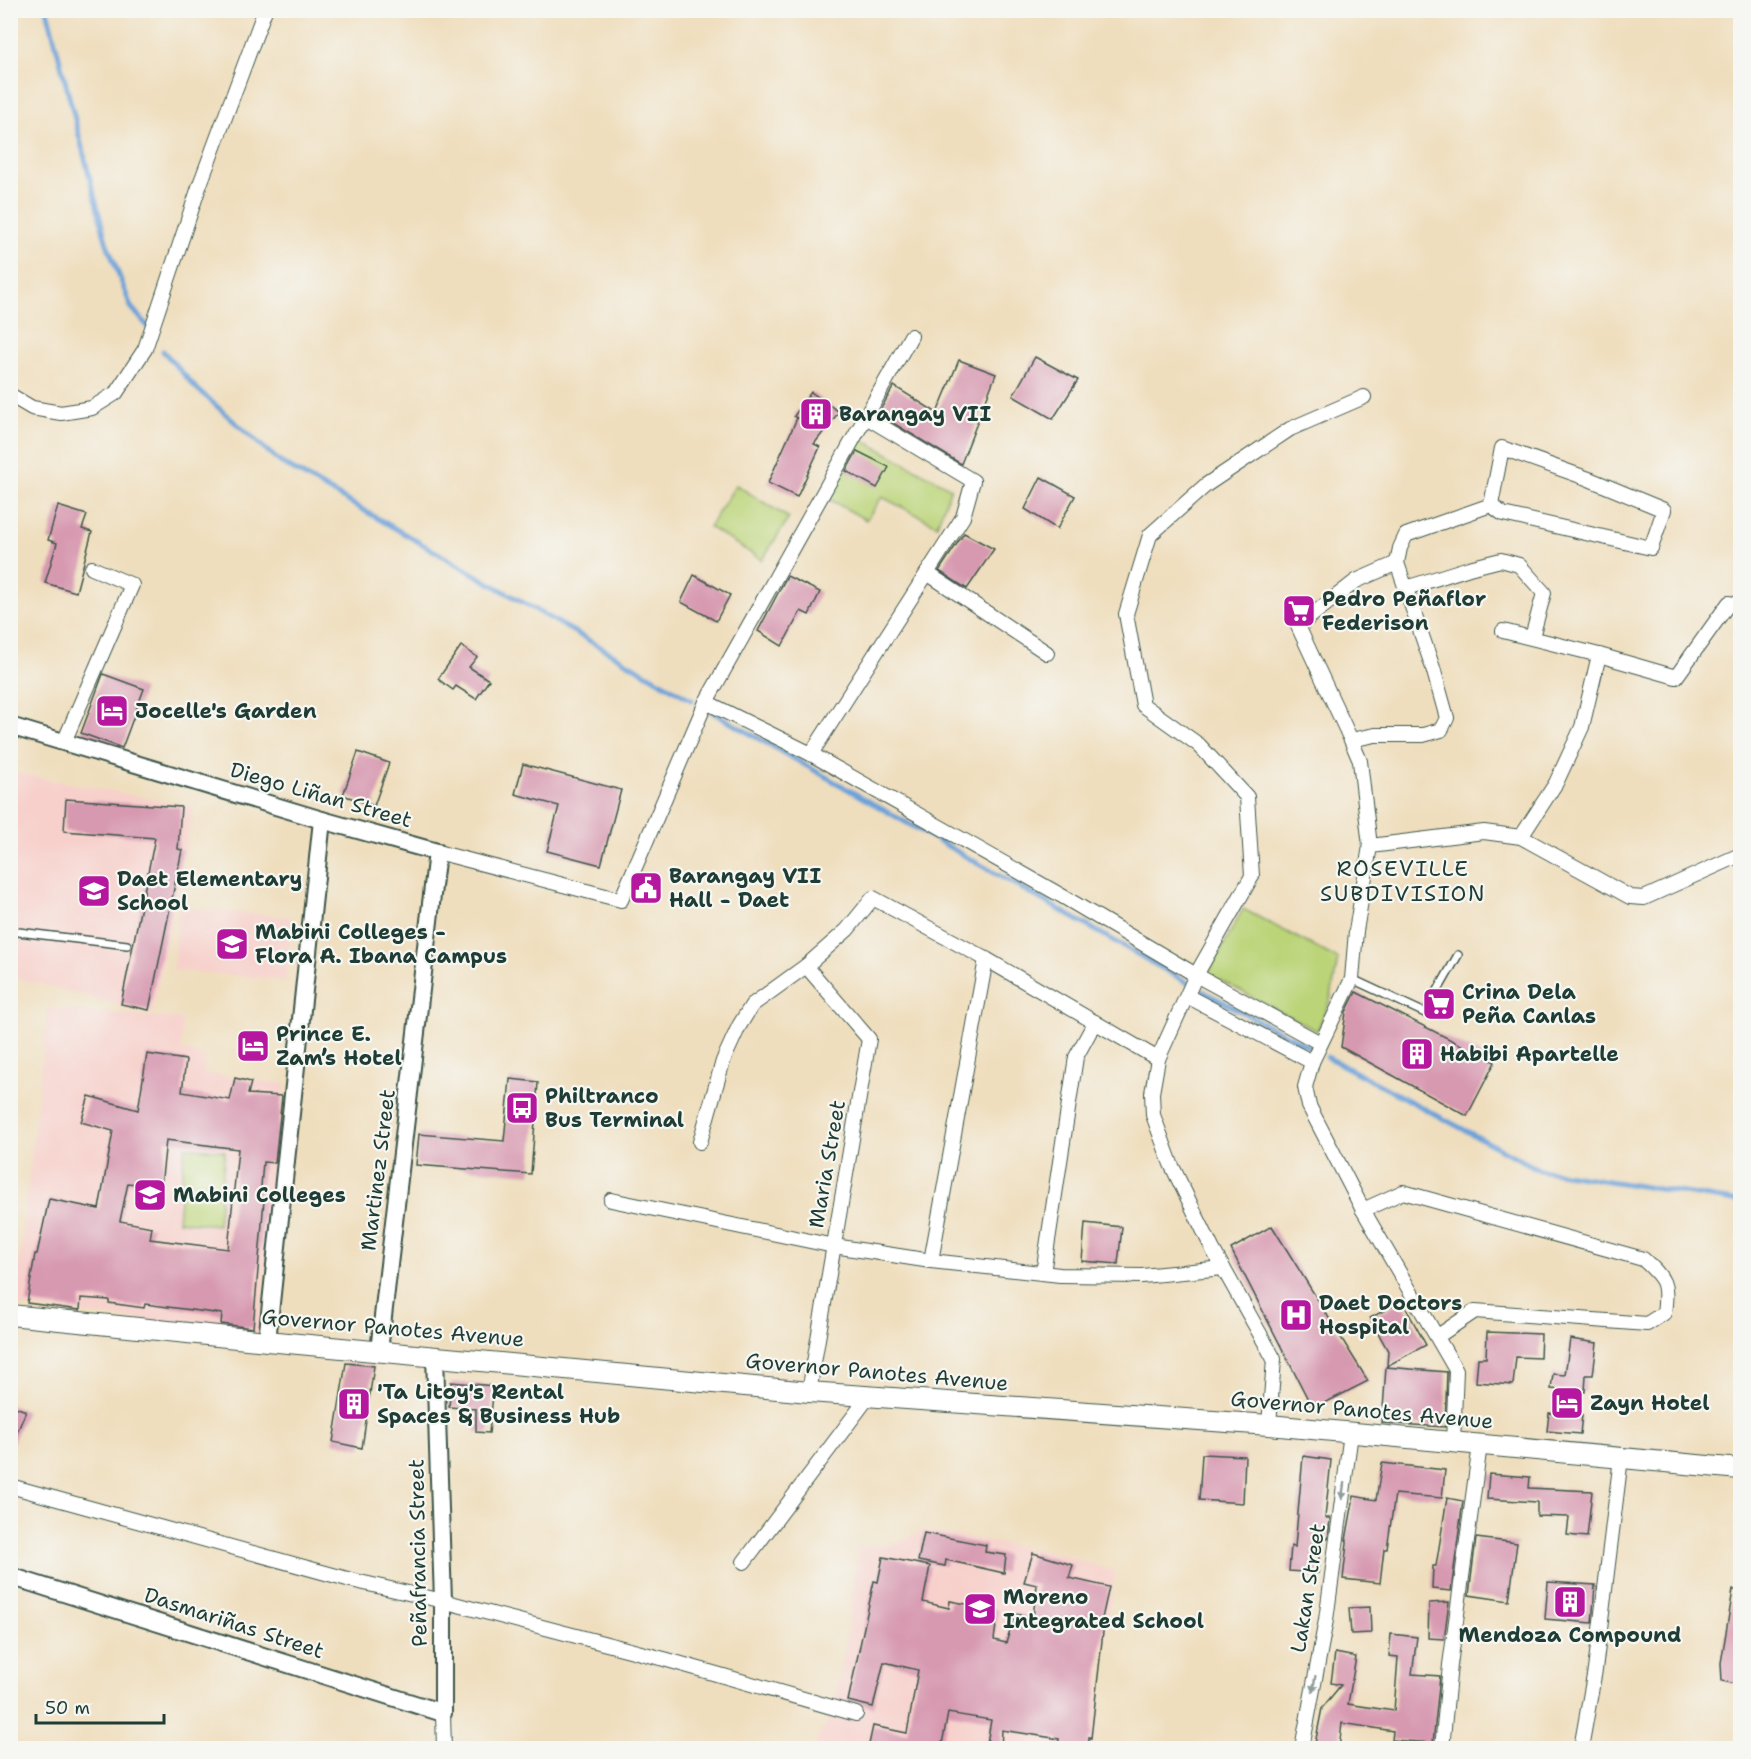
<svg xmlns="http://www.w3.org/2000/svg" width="1751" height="1759" font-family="'Shantell Sans',sans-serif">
<rect width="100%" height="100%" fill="#f6f6f2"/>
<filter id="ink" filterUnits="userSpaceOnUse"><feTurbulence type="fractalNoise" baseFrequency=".0167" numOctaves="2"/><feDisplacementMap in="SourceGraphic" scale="12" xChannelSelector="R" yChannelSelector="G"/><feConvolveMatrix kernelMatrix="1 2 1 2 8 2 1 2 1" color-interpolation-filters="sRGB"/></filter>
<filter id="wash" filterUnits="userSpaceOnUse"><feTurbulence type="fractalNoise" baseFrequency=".008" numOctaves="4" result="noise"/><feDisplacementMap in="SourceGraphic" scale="24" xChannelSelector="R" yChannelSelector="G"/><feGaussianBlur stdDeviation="1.35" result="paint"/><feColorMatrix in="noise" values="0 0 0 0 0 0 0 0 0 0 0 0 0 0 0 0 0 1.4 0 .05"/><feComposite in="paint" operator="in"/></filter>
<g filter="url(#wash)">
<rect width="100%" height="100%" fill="#efdebd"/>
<g fill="#f7d0cb">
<path d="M 10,772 L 194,807 L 152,1014 L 11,976 Z"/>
<path d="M 179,907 L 291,917 L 286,980 L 173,970 Z"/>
<path d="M 48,1008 L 182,1019 L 181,1049 L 204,1057 L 204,1073 L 286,1084 L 258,1333 L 14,1306 Z"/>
<path d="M 924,1530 L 1064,1555 L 1115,1572 L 1103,1652 L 1095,1748 L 815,1748 L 817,1738 L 830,1720 L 845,1647 L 858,1547 L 896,1544 Z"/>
</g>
<g fill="#bbd478" stroke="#6d8856" stroke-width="1.5">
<path d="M 861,439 L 951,488 L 937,525 L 882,497 L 866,520 L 827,498 Z"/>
<path d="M 736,485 L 789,518 L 762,560 L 709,527 Z"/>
<path d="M 1243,909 L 1338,959 L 1331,997 L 1317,1031 L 1208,974 Z"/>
<path d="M 185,1147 L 225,1151 L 218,1225 L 178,1221 Z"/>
</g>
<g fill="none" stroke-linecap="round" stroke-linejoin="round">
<g stroke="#6aa1d8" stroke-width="5">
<path d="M 47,10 L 106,241 L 131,307 L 150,329"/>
<path d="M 163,351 L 195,387 L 280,462 L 692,700"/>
<path d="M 712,712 L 1188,983"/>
<path d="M 1202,991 L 1313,1049"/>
<path d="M 1327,1057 L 1540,1170 L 1740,1202"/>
</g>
</g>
<g id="blocks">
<g fill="#d799b0" fill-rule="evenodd">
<path d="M 1035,357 L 1078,380 L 1053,419 L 1013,396 Z"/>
<path d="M 959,360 L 996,374 L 961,464 L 878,414 L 894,386 L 937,413 Z"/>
<path d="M 811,392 L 839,412 L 814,444 L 820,447 L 797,497 L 768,483 L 797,418 L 794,416 Z"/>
<path d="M 857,451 L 889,467 L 877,488 L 846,471 Z"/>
<path d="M 1041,477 L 1075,496 L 1057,529 L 1025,509 Z"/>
<path d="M 58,506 L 87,515 L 82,529 L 92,532 L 76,592 L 45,583 L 57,543 L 48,540 Z"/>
<path d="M 964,533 L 994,549 L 967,589 L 939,571 Z"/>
<path d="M 694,575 L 730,595 L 716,621 L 681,602 Z"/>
<path d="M 787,576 L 820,592 L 809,615 L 801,611 L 782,646 L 758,631 Z"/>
<path d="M 461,646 L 477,657 L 469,667 L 489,680 L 476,699 L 456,686 L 453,690 L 438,679 Z"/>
<path d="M 103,674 L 144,689 L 122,748 L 81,733 Z"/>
<path d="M 358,752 L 389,763 L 374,806 L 343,795 Z"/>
<path d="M 523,764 L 621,790 L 601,865 L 547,851 L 559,806 L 515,794 Z"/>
<path d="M 66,799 L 181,807 L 178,849 L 182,850 L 149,1010 L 121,1004 L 155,838 L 64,831 Z"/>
<path d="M 1356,992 L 1495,1062 L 1467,1116 L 1341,1047 L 1346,1012 Z"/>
<path d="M 147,1054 L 186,1060 L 182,1092 L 230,1100 L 235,1078 L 251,1082 L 248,1094 L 282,1096 L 275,1163 L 263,1162 L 260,1199 L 264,1200 L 253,1328 L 221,1324 L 222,1314 L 145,1304 L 144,1308 L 109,1303 L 109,1300 L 81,1298 L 80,1310 L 27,1303 L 35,1254 L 37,1254 L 49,1199 L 99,1209 L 113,1131 L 81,1122 L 89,1096 L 138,1110 ZM 166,1140 L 238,1149 L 228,1249 L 150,1239 L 152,1227 L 120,1221 L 128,1183 L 161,1187 Z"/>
<path d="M 510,1079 L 538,1082 L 531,1174 L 416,1165 L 419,1134 L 504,1141 Z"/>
<path d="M 1085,1223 L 1122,1227 L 1118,1264 L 1082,1261 Z"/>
<path d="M 1272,1226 L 1368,1381 L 1313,1409 L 1231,1249 Z"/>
<path d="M 1402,1301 L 1426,1345 L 1387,1366 L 1388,1351 L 1370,1318 Z"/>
<path d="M 1487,1332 L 1541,1334 L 1540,1358 L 1516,1357 L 1513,1385 L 1476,1382 L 1478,1358 L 1486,1358 Z"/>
<path d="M 1570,1339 L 1597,1343 L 1593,1375 L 1586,1375 L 1585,1392 L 1551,1389 L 1553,1374 L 1565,1375 Z"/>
<path d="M 346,1363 L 374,1366 L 362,1448 L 333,1442 Z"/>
<path d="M 1386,1367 L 1447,1372 L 1445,1427 L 1382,1423 Z"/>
<path d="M 451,1382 L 494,1386 L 489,1433 L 476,1432 L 476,1409 L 449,1407 Z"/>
<path d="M 10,1405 L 26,1411 L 11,1447 L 10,1447 Z"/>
<path d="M 1549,1413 L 1582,1415 L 1580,1434 L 1547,1431 Z"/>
<path d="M 1202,1454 L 1245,1456 L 1243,1503 L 1199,1500 Z"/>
<path d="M 1303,1456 L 1331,1460 L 1325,1518 L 1330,1518 L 1328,1539 L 1320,1538 L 1318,1573 L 1289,1571 L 1291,1546 L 1295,1547 Z"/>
<path d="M 1382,1463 L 1445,1470 L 1442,1498 L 1395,1494 L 1387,1549 L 1384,1549 L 1380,1583 L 1343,1579 L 1347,1543 L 1347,1540 L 1346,1540 L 1354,1496 L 1376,1500 Z"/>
<path d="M 1489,1474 L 1530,1477 L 1529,1488 L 1592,1491 L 1587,1537 L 1567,1535 L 1569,1517 L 1537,1516 L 1537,1502 L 1487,1499 Z"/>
<path d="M 1447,1498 L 1463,1501 L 1451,1591 L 1432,1589 L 1433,1566 L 1436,1566 Z"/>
<path d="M 924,1533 L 986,1545 L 985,1552 L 1006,1555 L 1004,1573 L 946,1560 L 945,1566 L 918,1561 Z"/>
<path d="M 1476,1538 L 1517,1543 L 1509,1601 L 1469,1595 Z"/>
<path d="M 1033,1553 L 1073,1565 L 1069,1578 L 1109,1587 L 1101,1623 L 1104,1623 L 1091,1738 L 1089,1737 L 1088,1749 L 1058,1749 L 1059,1739 L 1002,1730 L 1001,1749 L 986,1749 L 991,1720 L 948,1713 L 941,1749 L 868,1749 L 873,1726 L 907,1733 L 918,1670 L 884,1662 L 873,1707 L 848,1701 L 874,1581 L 878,1582 L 883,1557 L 930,1566 L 923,1602 L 949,1608 L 950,1601 L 998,1610 L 994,1640 L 1006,1643 L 1015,1614 L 1033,1617 L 1037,1585 L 1024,1582 Z"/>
<path d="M 1548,1582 L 1595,1585 L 1592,1623 L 1545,1619 Z"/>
<path d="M 1733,1590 L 1740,1590 L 1740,1685 L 1722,1681 L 1721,1663 Z"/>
<path d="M 1449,1602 L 1444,1639 L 1428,1638 L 1429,1603 Z"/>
<path d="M 1370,1607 L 1371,1633 L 1351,1634 L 1349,1608 Z"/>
<path d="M 1391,1634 L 1417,1637 L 1412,1674 L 1440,1676 L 1433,1743 L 1392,1740 L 1393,1731 L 1342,1723 L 1339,1749 L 1314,1749 L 1322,1708 L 1341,1685 L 1331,1683 L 1335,1653 L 1356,1657 L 1348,1704 L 1394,1711 L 1398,1657 L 1389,1656 Z"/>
</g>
</g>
</g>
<g filter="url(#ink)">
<use href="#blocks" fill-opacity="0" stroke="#3e5549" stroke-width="1.5"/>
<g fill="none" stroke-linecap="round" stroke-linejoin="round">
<defs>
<g id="service">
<path d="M 10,931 L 127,945"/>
<path d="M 1352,979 L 1425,1013 L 1458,955"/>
</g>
<g id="minor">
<path d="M 10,395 L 32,408 L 61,413 L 92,408 L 116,393 L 145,349 L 199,187 L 265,10"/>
<path d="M 1397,563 L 1400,548 L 1406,535 L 1491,505 L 1502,448 L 1589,479 L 1664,510 L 1651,548 L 1503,514 L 1491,505"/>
<path d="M 927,573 L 1047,653"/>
<path d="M 1406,588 L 1469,568 L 1501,560 L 1519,565 L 1544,593 L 1532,637"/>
<path d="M 1503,631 L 1599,655 L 1676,677 L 1729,603 L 1740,606"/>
<path d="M 706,702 L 811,754 L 1062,896 L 1196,975 L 1320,1043"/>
<path d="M 1351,740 L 1298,626 L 1356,581 L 1397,563 L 1433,668 L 1447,718 L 1441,730 L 1423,735 L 1375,735 L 1351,740 L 1360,761 L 1370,846 L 1356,931 L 1352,979 L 1312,1062 L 1305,1087 L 1309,1106 L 1363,1210 L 1456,1370 L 1453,1442"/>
<path d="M 64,742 L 132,585 L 92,568"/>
<path d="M 811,754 L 963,517 L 973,481 L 866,417"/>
<path d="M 1521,837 L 1556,783 L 1582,727 L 1599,655"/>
<path d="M 1370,846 L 1484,832 L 1521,837 L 1630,897 L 1644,898 L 1740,855"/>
<path d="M 437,852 L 621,900 L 706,702 L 911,336"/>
<path d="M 806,966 L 869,1039 L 809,1392"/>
<path d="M 1187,996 L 1312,1062"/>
<path d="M 700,1142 L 723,1061 L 739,1026 L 752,1005 L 806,966 L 847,930 L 873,898 L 986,959 L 1158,1059"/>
<path d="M 611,1200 L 834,1246 L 931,1261 L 1060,1275 L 1142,1276 L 1223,1268"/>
<path d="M 1363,1210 L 1403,1192 L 1643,1259 C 1665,1279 1668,1283 1664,1313 L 1647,1324 L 1475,1311 L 1438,1336"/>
<path d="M 931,1261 L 986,959"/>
<path d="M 1043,1273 L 1076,1057 L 1095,1022"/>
<path d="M 1269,1425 L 1274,1359 L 1213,1250 L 1171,1164 L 1153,1115 L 1152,1093 L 1158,1059 L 1196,975 L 1252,876 L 1247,797 L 1199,745 L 1143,705 L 1126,614 L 1150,535 L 1206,485 L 1290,429 L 1364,397"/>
<path d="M 10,1486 L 351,1580 L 443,1601 L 664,1659 L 856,1714"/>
<path d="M 744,1562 L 869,1396"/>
<path d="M 443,1713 L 444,1748"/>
<path d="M 1302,1748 L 1326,1620 L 1351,1433"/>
<path d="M 1442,1748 L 1450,1665 L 1480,1445"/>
<path d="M 1581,1748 L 1595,1670 L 1621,1458"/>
</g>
<g id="tertiary">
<path d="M 10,726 L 322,820 L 437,852 L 379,1351"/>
<path d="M 267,1341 L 322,820"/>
<path d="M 10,1576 L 443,1713 L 443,1601 L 435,1356"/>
</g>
<path id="secondary" d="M 10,1315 L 267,1341 L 809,1392 L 1269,1425 L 1740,1469"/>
</defs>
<use href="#service" stroke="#3e5549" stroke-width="10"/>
<use href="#minor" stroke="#3e5549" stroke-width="16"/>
<use href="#tertiary" stroke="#3e5549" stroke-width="20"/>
<use href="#secondary" stroke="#3e5549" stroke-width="22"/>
<use href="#service" stroke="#fff" stroke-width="7"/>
<use href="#minor" stroke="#fff" stroke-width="14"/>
<use href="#tertiary" stroke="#fff" stroke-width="16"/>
<use href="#secondary" stroke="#fff" stroke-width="20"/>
</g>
<defs><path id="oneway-solid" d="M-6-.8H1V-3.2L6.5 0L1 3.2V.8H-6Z" transform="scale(1.5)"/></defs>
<g fill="#8f9e9a">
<use href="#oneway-solid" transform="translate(1343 1491) rotate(98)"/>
<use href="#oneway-solid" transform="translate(1314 1684) rotate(100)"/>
</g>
</g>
<defs>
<symbol id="building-square" viewBox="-11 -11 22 22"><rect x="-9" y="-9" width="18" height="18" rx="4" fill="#b5179e" stroke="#f6f6f2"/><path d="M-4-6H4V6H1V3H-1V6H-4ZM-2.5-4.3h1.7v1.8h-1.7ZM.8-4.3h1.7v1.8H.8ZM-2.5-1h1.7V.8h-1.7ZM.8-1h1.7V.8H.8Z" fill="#fff"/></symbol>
<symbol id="supermarket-square" viewBox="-11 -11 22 22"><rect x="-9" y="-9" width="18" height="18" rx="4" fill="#b5179e" stroke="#f6f6f2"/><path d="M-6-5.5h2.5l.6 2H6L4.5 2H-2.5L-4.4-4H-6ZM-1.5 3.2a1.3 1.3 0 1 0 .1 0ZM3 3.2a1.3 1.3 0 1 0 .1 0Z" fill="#fff"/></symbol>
<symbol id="hotel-square" viewBox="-11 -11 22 22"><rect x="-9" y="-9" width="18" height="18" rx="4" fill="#b5179e" stroke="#f6f6f2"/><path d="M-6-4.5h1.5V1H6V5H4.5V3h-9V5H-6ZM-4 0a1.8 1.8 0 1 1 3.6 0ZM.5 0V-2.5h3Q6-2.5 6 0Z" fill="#fff"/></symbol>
<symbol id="civic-square" viewBox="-11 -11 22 22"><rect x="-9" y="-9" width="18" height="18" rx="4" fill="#b5179e" stroke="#f6f6f2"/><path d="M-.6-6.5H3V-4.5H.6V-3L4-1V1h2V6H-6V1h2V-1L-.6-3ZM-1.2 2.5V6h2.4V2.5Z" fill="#fff"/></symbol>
<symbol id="school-square" viewBox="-11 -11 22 22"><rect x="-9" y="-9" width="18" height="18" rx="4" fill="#b5179e" stroke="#f6f6f2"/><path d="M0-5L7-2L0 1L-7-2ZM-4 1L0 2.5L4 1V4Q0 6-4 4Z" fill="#fff"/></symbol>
<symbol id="bus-square" viewBox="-11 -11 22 22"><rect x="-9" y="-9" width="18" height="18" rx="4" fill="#b5179e" stroke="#f6f6f2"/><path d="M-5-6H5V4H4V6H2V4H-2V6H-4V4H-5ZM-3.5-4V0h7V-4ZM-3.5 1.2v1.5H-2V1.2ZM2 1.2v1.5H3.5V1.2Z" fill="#fff"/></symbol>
<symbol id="university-square" viewBox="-11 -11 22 22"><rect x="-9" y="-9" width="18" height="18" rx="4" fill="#b5179e" stroke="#f6f6f2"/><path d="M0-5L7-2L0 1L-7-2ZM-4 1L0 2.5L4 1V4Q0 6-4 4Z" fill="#fff"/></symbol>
<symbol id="hospital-square" viewBox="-11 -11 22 22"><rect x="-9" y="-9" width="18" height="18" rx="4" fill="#b5179e" stroke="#f6f6f2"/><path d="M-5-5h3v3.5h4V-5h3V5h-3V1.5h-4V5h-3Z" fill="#fff"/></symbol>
</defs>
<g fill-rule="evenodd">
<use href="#building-square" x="797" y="395" width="38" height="38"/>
<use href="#supermarket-square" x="1280" y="592" width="38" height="38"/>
<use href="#hotel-square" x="93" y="692" width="38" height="38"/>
<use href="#civic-square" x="627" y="869" width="38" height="38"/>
<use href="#school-square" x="75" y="872" width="38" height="38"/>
<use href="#school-square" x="213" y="925" width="38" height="38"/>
<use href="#supermarket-square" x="1420" y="985" width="38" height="38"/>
<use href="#hotel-square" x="234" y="1027" width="38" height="38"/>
<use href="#building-square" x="1398" y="1035" width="38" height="38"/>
<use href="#bus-square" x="503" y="1089" width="38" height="38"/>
<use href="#university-square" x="131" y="1176" width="38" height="38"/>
<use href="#hospital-square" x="1277" y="1296" width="38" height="38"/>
<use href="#hotel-square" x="1548" y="1384" width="38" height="38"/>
<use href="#building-square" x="335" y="1385" width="38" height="38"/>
<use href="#building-square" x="1551" y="1583" width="38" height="38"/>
<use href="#school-square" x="961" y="1590" width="38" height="38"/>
</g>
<g text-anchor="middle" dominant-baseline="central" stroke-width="4.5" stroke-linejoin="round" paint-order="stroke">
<g font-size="21" font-weight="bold" fill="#1f3d34" stroke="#f6f6f2" text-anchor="start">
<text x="839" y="414">Barangay VII</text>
<text x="1322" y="599">Pedro Peñaflor<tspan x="1322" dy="24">Federison</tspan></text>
<text x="135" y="711">Jocelle's Garden</text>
<text x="669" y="876">Barangay VII<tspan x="669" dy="24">Hall - Daet</tspan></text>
<text x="117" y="879">Daet Elementary<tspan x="117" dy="24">School</tspan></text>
<text x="255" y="932">Mabini Colleges -<tspan x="255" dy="24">Flora A. Ibana Campus</tspan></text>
<text x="1462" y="992">Crina Dela<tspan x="1462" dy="24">Peña Canlas</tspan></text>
<text x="276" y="1034">Prince E.<tspan x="276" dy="24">Zam’s Hotel</tspan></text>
<text x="1440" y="1054">Habibi Apartelle</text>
<text x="545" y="1096">Philtranco<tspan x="545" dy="24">Bus Terminal</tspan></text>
<text x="173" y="1195">Mabini Colleges</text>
<text x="1319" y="1303">Daet Doctors<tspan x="1319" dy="24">Hospital</tspan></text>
<text x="377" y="1392">'Ta Litoy's Rental<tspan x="377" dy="24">Spaces &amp; Business Hub</tspan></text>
<text x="1590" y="1403">Zayn Hotel</text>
<text x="1003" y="1597">Moreno<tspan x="1003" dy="24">Integrated School</tspan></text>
<text x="1570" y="1635" text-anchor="middle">Mendoza Compound</text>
</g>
<g font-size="21" fill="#1f3d34" stroke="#f6f6f2">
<text transform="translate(321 795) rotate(16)">Diego Liñan Street</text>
<text transform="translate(827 1164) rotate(-80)">Maria Street</text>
<text transform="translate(378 1170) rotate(-83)">Martinez Street</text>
<text transform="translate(393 1328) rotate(5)">Governor Panotes Avenue</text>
<text transform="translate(877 1372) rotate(5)">Governor Panotes Avenue</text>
<text transform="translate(1362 1410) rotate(5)">Governor Panotes Avenue</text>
<text transform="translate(418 1553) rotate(-91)">Peñafrancia Street</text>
<text transform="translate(1308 1588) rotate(-81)">Lakan Street</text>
<text transform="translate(234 1623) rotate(18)">Dasmariñas Street</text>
</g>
<g font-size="22" letter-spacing="1.5" fill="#1f3d34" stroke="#f6f6f2">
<text x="1403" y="868">ROSEVILLE<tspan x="1403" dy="25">SUBDIVISION</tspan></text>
</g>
</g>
<rect width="1751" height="1759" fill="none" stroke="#f6f6f2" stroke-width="36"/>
<path d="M36 1714v9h128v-9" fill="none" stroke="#1f3d34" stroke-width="3"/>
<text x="45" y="1714" font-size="18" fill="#1f3d34" stroke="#f6f6f2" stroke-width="4.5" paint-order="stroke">50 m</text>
</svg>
